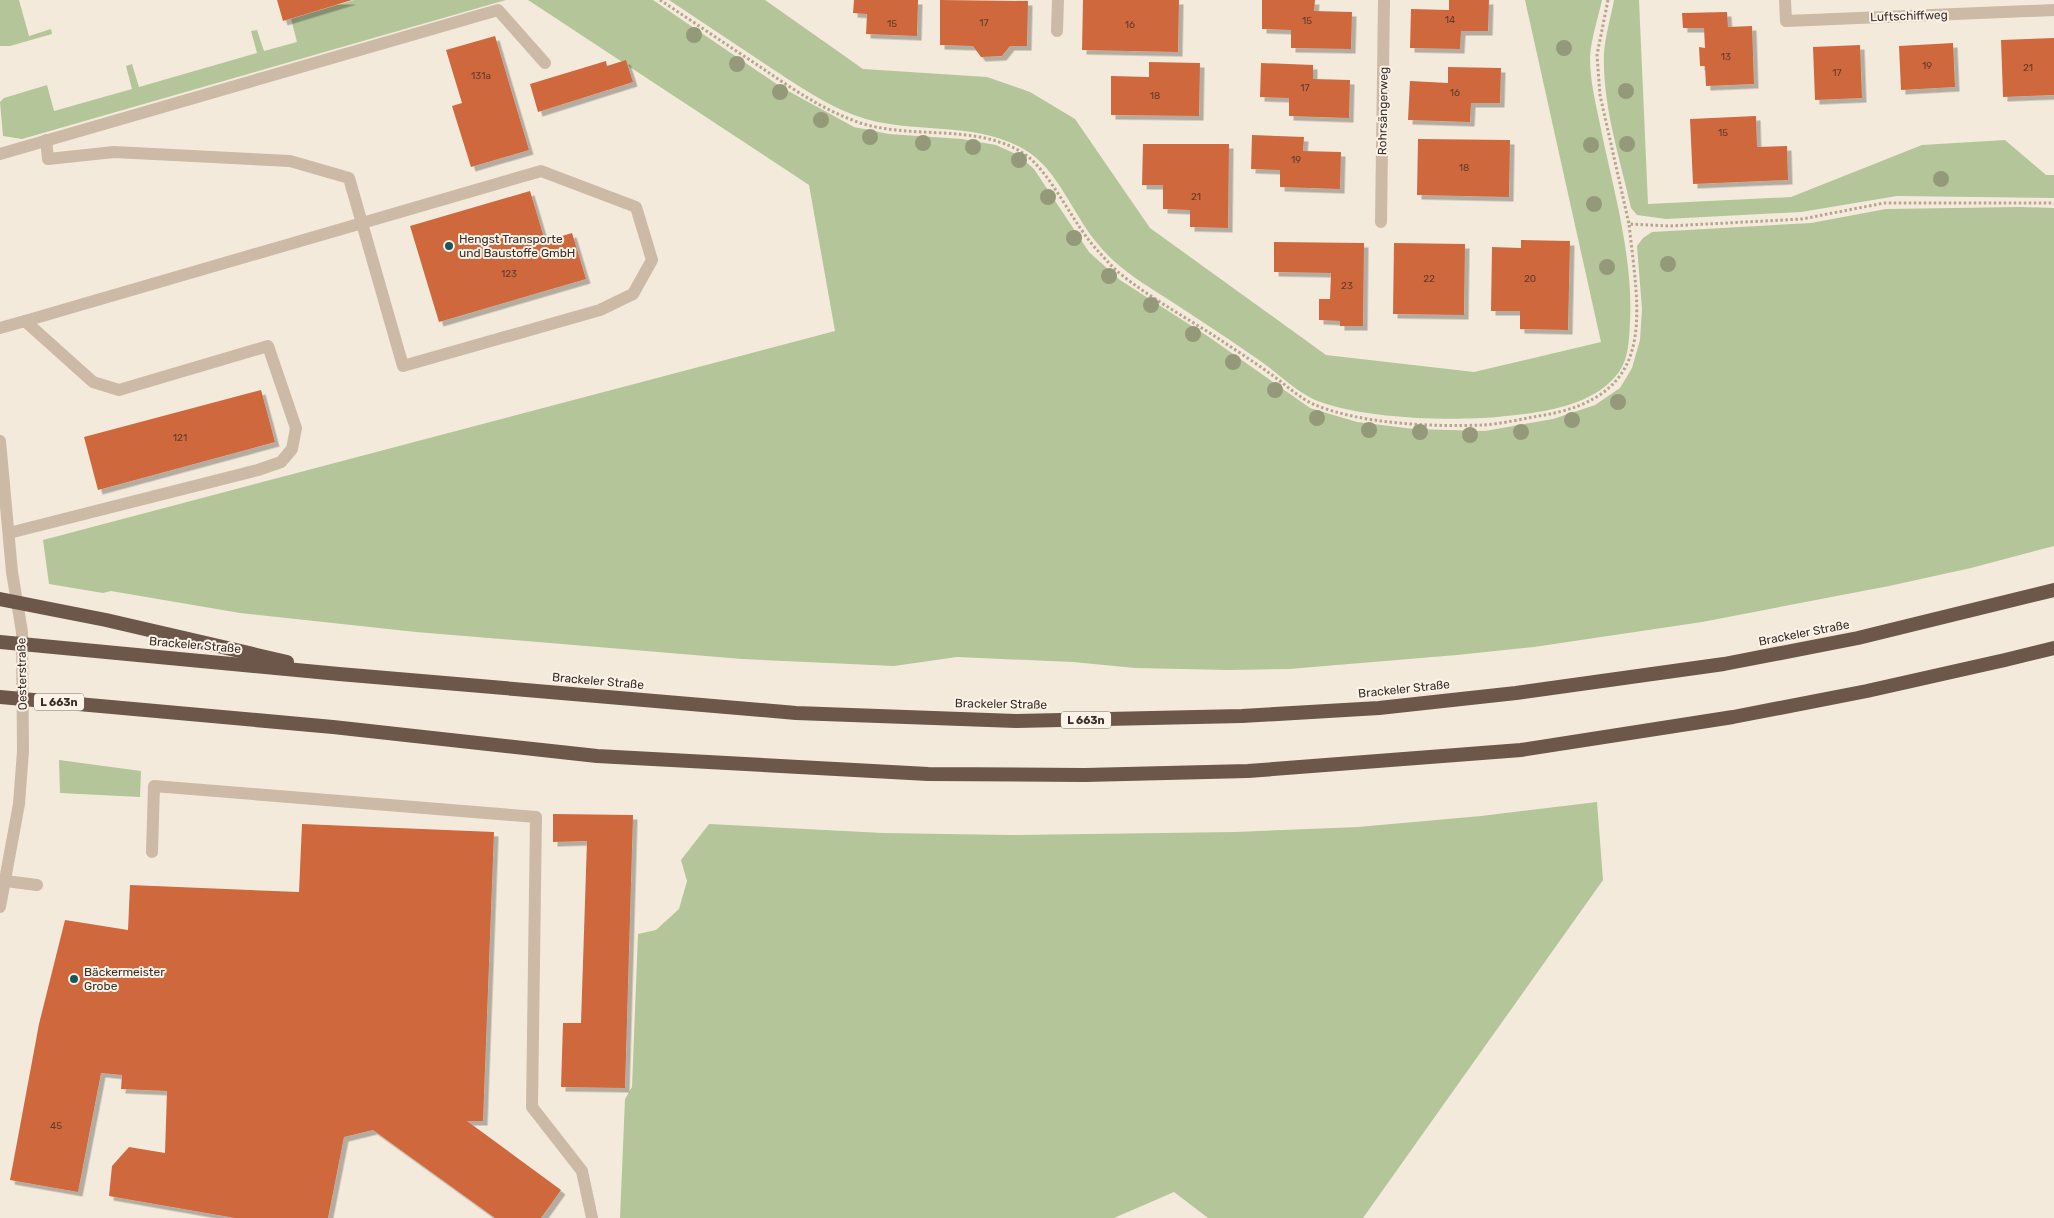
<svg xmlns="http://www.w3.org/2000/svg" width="2054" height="1218" font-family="Rubik,sans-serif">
<defs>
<filter id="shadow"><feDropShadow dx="4.5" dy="4.5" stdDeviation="0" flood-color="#0004"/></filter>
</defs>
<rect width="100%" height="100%" fill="#f4eadb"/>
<g fill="#b4c59a">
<path d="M 0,0 L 19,0 L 29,36 L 51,29 L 52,34 L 10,46 L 0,46 Z"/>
<path d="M 354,0 L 506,0 L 22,139 L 3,136 L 0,102 L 4,98 L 47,85 L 54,111 L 132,89 L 126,66 L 132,64 L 139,87 L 257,53 L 251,31 L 257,30 L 264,51 L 297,42 L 291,19 Z"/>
<path d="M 528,0 L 653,0 L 781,87 L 854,127 L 889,134 L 962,139 L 996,145 L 1018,155 L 1034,169 L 1089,252 L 1120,280 L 1209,337 L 1310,408 L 1357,422 L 1414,429 L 1485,431 L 1553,419 L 1595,405 L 1620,388 L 1632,368 L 1640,340 L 1642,309 L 1637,246 L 1643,238 L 1652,232 L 1811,223 L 1886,209 L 2020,207 L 2054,208 L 2054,546 L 1971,568 L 1889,586 L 1702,622 L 1534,647 L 1457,655 L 1289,669 L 1229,670 L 1135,668 L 1073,662 L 957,657 L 894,666 L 742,659 L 416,632 L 240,613 L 111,591 L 103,593 L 49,584 L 43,540 L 835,331 L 809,185 Z"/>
<path d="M 669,0 L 765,0 L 863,69 L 987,77 L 1030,92 L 1075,119 L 1150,228 L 1326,355 L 1474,372 L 1601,342 L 1525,0 L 1602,0 C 1598,18 1591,39 1590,58 C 1590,85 1598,112 1603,139 C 1616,199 1633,261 1630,322 C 1629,338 1629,358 1619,372 C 1593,408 1537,413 1497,417 C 1448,421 1358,419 1313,399 C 1294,390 1272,368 1253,356 C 1225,336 1195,317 1166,298 C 1141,282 1116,267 1097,243 C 1073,215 1058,169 1025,150 C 977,121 918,134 866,119 C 829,108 794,83 762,62 C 731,41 700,21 669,0 Z"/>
<path d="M 1614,0 L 1639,0 L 1648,204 L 1791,197 L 1922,145 L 2005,140 L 2046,175 L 2054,175 L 2054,198 L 1897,196 L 1801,212 L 1666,219 L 1637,215 L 1631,208 C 1620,158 1602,105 1604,53 C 1605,36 1611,17 1614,0 Z"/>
<path d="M 59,760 L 141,771 L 140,797 L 60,793 Z"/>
<path d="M 1597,802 L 1603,880 L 1363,1218 L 1208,1218 L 1174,1192 L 1114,1218 L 620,1218 L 625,1099 L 632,1087 L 638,934 L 656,930 L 679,909 L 687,881 L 681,860 L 709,824 L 883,833 L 1009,835 L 1235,832 L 1358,827 L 1481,816 Z"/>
</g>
<g fill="#d0683d" filter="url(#shadow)">
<path d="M 277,0 L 352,0 L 283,21 Z"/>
<path d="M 854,0 L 918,0 L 917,36 L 866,34 L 867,14 L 853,13 Z"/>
<path d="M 940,0 L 1028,1 L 1027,46 L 1010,46 L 1002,56 L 981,57 L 973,46 L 940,45 Z"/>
<path d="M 1083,0 L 1179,0 L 1178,52 L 1082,50 Z"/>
<path d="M 1262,0 L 1315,0 L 1314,11 L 1352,12 L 1351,49 L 1291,48 L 1291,30 L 1262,29 Z"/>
<path d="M 1449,0 L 1489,0 L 1488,31 L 1461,31 L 1460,49 L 1410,48 L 1411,9 L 1449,10 Z"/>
<path d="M 1727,12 L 1728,27 L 1752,26 L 1754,84 L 1706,86 L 1705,66 L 1700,66 L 1699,47 L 1705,48 L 1704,28 L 1683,28 L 1682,13 Z"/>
<path d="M 495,36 L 529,150 L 471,167 L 452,106 L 462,103 L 446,50 Z"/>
<path d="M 2054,38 L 2054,95 L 2003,97 L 2001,40 Z"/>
<path d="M 1953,43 L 1955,87 L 1901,90 L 1899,46 Z"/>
<path d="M 1860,45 L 1862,98 L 1815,100 L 1813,47 Z"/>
<path d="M 626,60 L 633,82 L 538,112 L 530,84 L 606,61 L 607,66 Z"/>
<path d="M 1149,62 L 1200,63 L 1199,116 L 1111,115 L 1111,76 L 1149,77 Z"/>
<path d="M 1261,63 L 1313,65 L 1313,79 L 1350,80 L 1349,118 L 1289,116 L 1289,98 L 1260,97 Z"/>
<path d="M 1448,67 L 1501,68 L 1500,103 L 1471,103 L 1470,122 L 1408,120 L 1410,81 L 1448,83 Z"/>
<path d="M 1756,116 L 1757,147 L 1787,146 L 1788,180 L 1693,184 L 1690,119 Z"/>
<path d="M 1252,135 L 1304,137 L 1303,151 L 1341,152 L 1340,189 L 1280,187 L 1280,170 L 1251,169 Z"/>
<path d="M 1418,139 L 1510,140 L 1509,197 L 1417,195 Z"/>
<path d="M 1143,144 L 1229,144 L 1228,228 L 1190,227 L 1190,210 L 1163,209 L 1163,185 L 1142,185 Z"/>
<path d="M 530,191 L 545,241 L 572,233 L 586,279 L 439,322 L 410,226 Z"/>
<path d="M 1521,240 L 1570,241 L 1568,330 L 1520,329 L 1520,311 L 1491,311 L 1492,247 L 1521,248 Z"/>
<path d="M 1274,242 L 1364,243 L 1363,326 L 1340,326 L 1340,321 L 1319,320 L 1319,299 L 1330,299 L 1331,273 L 1274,272 Z"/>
<path d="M 1394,243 L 1465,244 L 1464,315 L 1393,314 Z"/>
<path d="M 261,390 L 275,442 L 98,490 L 84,437 Z"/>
<path d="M 553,814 L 633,815 L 625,1088 L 561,1087 L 563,1023 L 581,1023 L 587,841 L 553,842 Z"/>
<path d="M 302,824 L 494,832 L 483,1121 L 467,1121 L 561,1190 L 541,1218 L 495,1218 L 373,1130 L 344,1137 L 328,1218 L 235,1218 L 109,1196 L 112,1166 L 129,1147 L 165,1153 L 167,1091 L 121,1089 L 122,1075 L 101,1073 L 78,1192 L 10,1180 L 39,1024 L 65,920 L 128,930 L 130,885 L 299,892 Z"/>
</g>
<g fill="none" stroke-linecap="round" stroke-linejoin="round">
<g stroke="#b9a490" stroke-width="3" stroke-dasharray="2.5 2.5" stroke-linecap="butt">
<path d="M 660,0 C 692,21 724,43 756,64 C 787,85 819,108 855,121 C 907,141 974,122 1023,153 C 1052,172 1073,226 1100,253 C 1107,261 1114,269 1123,276 C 1151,298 1183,316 1213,335 C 1234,349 1256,363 1276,378 C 1288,387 1300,398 1313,404 C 1360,424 1431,427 1483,425 C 1501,424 1521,419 1539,416 C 1659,397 1639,317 1629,224 L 1669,226 L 1802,219 L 1884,203 L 2054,203"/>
<path d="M 1608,0 L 1597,55 L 1600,95 L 1629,224"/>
</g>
<g stroke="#cdbaa6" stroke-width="12">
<path d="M 0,154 L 498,10 L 545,63"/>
<path d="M 0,328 L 25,321 L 541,171 L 636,207 L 652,260 L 633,294 L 600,310 L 403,366 L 349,178 L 290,161 L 114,152 L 48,159 L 46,140"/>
<path d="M 9,533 L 258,470 L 281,462 L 292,449 L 296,428 L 268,346 L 119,390 L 93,382 L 25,321"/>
<path d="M 152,852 L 154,786 L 536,817 L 532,1107 L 582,1171 L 592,1218"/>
<path d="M 6,881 L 37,885"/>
</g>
<g stroke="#cdbaa6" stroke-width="12">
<path d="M 1785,0 L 1786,21 L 2054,10"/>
<path d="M 1057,31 L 1058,0"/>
<path d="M 1381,222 L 1384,0"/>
</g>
<path stroke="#cdbaa6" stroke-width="12" d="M 0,441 L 12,572 L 22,632 L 23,751 L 19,804 L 0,907"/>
<g stroke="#6c574a" stroke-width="14">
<path d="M 0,599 L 106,620 L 287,662"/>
<path d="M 0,642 L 339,674 L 796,713 L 1016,721 L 1242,716 L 1379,708 L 1516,693 L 1724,664 L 1858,638 L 2054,590"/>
<path d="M 0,697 L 333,727 L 597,756 L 928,774 L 1085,775 L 1248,771 L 1521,750 L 1733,717 L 1867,691 L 2005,660 L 2054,648"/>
</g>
</g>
<g fill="#949a79">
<circle cx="694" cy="35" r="8"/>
<circle cx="1564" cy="48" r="8"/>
<circle cx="737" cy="64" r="8"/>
<circle cx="1626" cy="91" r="8"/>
<circle cx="780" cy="92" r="8"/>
<circle cx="821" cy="120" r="8"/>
<circle cx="870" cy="137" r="8"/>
<circle cx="923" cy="143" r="8"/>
<circle cx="1627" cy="144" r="8"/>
<circle cx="1591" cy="145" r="8"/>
<circle cx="973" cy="147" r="8"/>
<circle cx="1019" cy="160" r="8"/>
<circle cx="1941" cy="179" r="8"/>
<circle cx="1048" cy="197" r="8"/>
<circle cx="1594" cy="204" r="8"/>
<circle cx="1074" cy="238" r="8"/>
<circle cx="1668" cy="264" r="8"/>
<circle cx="1607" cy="267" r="8"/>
<circle cx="1109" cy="276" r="8"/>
<circle cx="1151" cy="305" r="8"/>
<circle cx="1193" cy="334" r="8"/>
<circle cx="1233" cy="362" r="8"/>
<circle cx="1275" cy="390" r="8"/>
<circle cx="1618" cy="402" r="8"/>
<circle cx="1317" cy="418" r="8"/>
<circle cx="1572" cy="420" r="8"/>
<circle cx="1369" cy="430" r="8"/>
<circle cx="1420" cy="432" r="8"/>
<circle cx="1521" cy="432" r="8"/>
<circle cx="1470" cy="435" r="8"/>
</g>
<g fill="#19565e" stroke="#fbf3e8" stroke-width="2">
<circle cx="449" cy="246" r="5"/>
<circle cx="74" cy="979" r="5"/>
</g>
<g text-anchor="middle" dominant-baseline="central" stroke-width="4" stroke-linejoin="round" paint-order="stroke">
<g font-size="10" fill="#5f3c2d">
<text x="1450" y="20">14</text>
<text x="1307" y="21">15</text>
<text x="984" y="23">17</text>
<text x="892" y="24">15</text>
<text x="1130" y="25">16</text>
<text x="1726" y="57">13</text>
<text x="1927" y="66">19</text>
<text x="2028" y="68">21</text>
<text x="1837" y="73">17</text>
<text x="481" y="76">131a</text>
<text x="1305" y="88">17</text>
<text x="1455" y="93">16</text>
<text x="1155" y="96">18</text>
<text x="1723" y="133">15</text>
<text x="1296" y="160">19</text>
<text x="1464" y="168">18</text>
<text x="1196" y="197">21</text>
<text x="509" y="274">123</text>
<text x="1429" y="279">22</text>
<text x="1530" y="279">20</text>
<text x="1347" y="286">23</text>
<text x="180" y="438">121</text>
<text x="56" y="1126">45</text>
</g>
<g fill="#fbf3e8" stroke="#736962" stroke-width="1">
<rect x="34" y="693.5" width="50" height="17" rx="4"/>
<rect x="1061" y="711.5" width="50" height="17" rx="4"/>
</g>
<g font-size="11" font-weight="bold" fill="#392e28">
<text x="59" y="702">L 663n</text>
<text x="1086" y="720">L 663n</text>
</g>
<g font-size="12" fill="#392e28" stroke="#fbf3e8">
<text transform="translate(1909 16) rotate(-2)">Luftschiffweg</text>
<text transform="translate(1383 111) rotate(-89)">Rohrsängerweg</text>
<text transform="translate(1804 633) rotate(-11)">Brackeler Straße</text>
<text transform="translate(195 645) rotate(5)">Brackeler Straße</text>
<text transform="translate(22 674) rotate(-91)">Oesterstraße</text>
<text transform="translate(598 681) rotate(5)">Brackeler Straße</text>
<text transform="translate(1404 689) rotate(-6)">Brackeler Straße</text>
<text transform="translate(1001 704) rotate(1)">Brackeler Straße</text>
</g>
<g font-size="12" fill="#392e28" stroke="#fbf3e8" text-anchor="start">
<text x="459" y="239">Hengst Transporte<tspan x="459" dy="14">und Baustoffe GmbH</tspan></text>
<text x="84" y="972">Bäckermeister<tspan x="84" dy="14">Grobe</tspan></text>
</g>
</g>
</svg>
